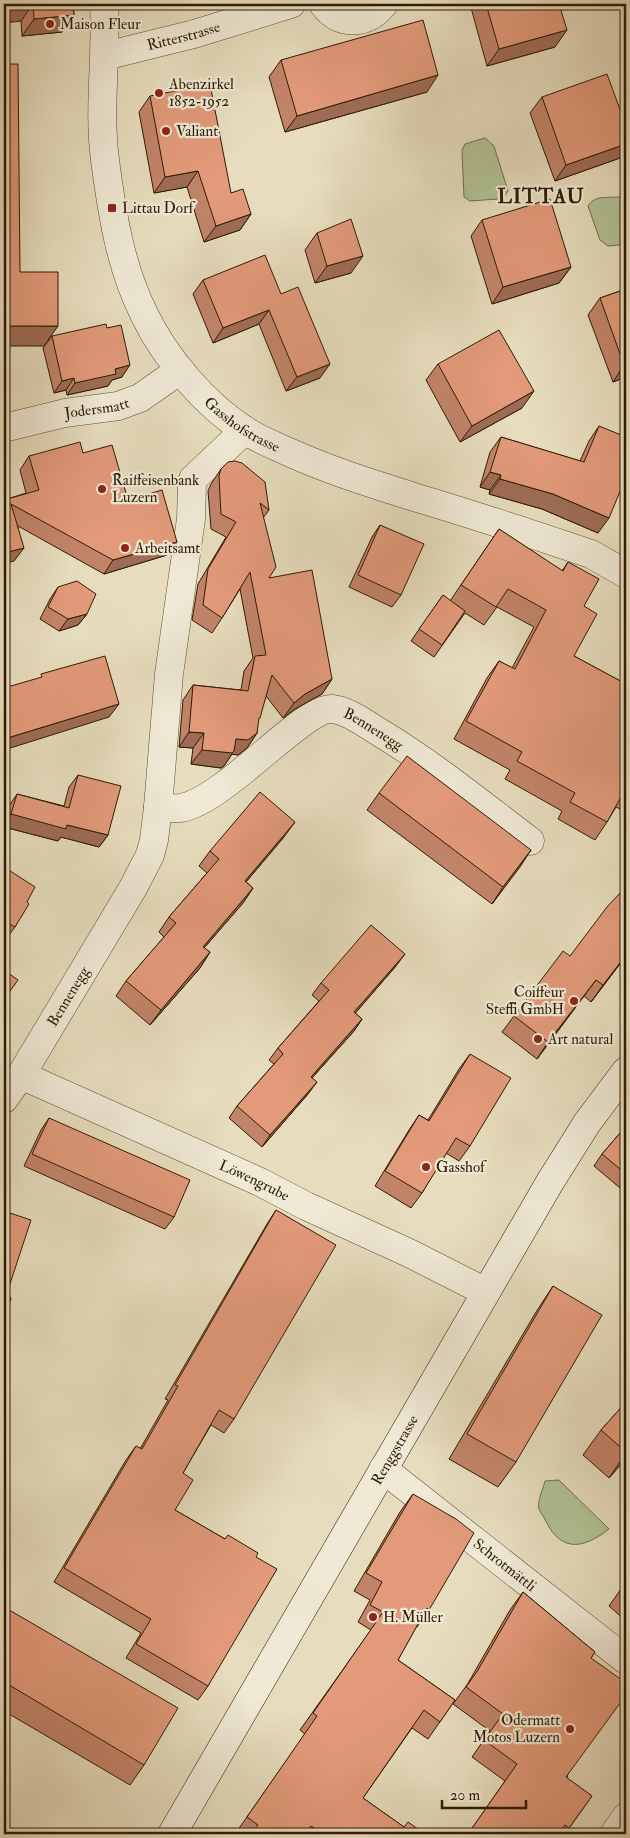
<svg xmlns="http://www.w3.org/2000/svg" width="630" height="1838" font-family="'IM FELL Double Pica',serif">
<rect width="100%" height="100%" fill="#e7ddbe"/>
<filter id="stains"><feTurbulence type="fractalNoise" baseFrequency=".004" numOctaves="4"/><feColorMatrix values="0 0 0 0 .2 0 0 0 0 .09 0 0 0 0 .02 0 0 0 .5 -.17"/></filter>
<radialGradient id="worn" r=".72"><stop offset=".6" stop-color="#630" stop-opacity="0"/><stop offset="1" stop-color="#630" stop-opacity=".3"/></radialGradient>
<g fill="#b1c295" stroke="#706e4c">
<path d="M 485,138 L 494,146 L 508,191 L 504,197 L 498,199 L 470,201 L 464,197 L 462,150 L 465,144 Z"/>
<path d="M 619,197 L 623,198 L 625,203 L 626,240 L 619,245 L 608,246 L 600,240 L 588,206 C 595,195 606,198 619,197 Z"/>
<path d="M 559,1480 L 609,1529 C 585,1548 562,1553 547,1523 C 545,1519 541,1513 539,1509 C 537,1501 543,1489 545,1481 Z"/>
</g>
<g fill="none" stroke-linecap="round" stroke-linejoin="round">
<defs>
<g id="minor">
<path d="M 323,4 C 340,27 367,25 384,4"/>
<path id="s1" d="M 105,56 L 194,34 L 291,4"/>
<path id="s2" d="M 4,428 L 65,413 L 118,406 L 140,398 L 180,370"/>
<path id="s3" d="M 158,807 C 165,807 174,809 181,808 C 227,799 304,706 332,709 C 349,711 364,723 379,732 C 432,764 480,803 530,841"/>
<path id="s4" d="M 21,1075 L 260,1182 L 306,1206 L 409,1253 L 486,1292"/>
<path id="s5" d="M 4,1099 L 21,1075 L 133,888 L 150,855 L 154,840 L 158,807 L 169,674 L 191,519 L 192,485 L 193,479 L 245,430"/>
<path id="s6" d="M 383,1469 L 626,1660"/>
<path d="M 614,1834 L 626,1817"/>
</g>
<g id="tertiary">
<path id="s7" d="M 104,4 C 107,56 98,108 105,160 C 112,213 120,266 144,314 C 165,358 205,405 246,431 C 260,440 276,446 291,453 C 331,471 373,484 414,497 C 474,515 532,534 591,554 L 626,574"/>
</g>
<g id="secondary">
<path id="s8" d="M 172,1834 L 550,1182 L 587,1123 L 626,1071"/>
</g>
</defs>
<use href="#minor" stroke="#5c4c31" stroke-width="29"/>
<use href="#tertiary" stroke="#5c4c31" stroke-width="29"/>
<use href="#secondary" stroke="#2e1b02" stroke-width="29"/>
<use href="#minor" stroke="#efe9d5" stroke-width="28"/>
<use href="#tertiary" stroke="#efe9d5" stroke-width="28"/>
<use href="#secondary" stroke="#efe9d5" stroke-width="28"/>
</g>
<g fill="#c28469" stroke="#2e1b02">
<path d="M 4,4 L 73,4 L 74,15 L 62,32 L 22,36 L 21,21 Z"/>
<path d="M 470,4 L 559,4 L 555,47 L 487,66 Z"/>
<path d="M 281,60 L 427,92 L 285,132 L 269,77 Z"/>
<path d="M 150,96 L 231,193 L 251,214 L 240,230 L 204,242 L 187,187 L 154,193 L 139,112 Z"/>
<path d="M 542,97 L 620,158 L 555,181 L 530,113 Z"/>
<path d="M 482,220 L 571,267 L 559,283 L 492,304 L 471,236 Z"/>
<path d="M 317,233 L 351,273 L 315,283 L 305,250 Z"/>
<path d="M 203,280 L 281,294 L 320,378 L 286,391 L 259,324 L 213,343 L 193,294 Z"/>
<path d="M 626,289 L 626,377 L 613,382 L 588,315 L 600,298 Z"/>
<path d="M 52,336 L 122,377 L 112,380 L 108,386 L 67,395 L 66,390 L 54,393 L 43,348 Z"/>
<path d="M 438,364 L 522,408 L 460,442 L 426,380 Z"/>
<path d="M 599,426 L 598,533 L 542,509 L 489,494 L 490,490 L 480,487 L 490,452 L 501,437 L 580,461 L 589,441 Z"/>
<path d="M 83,453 L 128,500 L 167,555 L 104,574 L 18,526 L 14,561 L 4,500 L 26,493 L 20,470 L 29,456 Z"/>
<path d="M 221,469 L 269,510 L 263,518 L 269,578 L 332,679 L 322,694 L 295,709 L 283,718 L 266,696 L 258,721 L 257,733 L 247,748 L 238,755 L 232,754 L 224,766 L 221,768 L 191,764 L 193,748 L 179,747 L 183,700 L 193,685 L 241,690 L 244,671 L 253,658 L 240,589 L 222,618 L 212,633 L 192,620 L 198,584 L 226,537 L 211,529 L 208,491 L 211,484 Z"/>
<path d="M 380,525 L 401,595 L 392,607 L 349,587 L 372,537 Z"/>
<path d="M 499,529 L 562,571 L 568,562 L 584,606 L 574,656 L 626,684 L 626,812 L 616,807 L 607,822 L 595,840 L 558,819 L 562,811 L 505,779 L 510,770 L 454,739 L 487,678 L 499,661 L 512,668 L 534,627 L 497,607 L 484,625 L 465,613 L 434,657 L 411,641 L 443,595 L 450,601 Z"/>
<path d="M 58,587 L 87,614 L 78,625 L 59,631 L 40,619 L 50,599 Z"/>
<path d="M 78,775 L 108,835 L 99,847 L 61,837 L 58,841 L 4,827 L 4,824 L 9,806 L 17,794 L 64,806 L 69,787 Z"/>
<path d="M 379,793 L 531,850 L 492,904 L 367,810 Z"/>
<path d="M 284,837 L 246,882 L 253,888 L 243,903 L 204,948 L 210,952 L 200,968 L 150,1025 L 116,996 L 126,981 L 164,937 L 159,932 L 169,917 L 207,873 L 199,866 L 210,851 Z"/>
<path d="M 4,867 L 27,902 L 15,927 L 6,939 L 4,938 Z"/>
<path d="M 626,898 L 626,956 L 591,1002 L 584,996 L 537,1059 L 502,1032 L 514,1016 Z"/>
<path d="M 396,966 L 355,1013 L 362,1019 L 354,1031 L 312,1078 L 308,1094 L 262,1147 L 229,1118 L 237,1106 L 274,1064 L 269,1060 L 278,1048 L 319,1001 L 312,995 L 321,983 Z"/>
<path d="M 470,1054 L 470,1146 L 459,1161 L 446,1153 L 422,1193 L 411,1208 L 375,1186 L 409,1130 L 419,1115 L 428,1120 L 459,1069 Z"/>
<path d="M 49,1118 L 174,1217 L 165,1229 L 24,1166 L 41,1130 Z"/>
<path d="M 626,1126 L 626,1193 L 594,1166 L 602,1154 Z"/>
<path d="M 276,1210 L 234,1419 L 224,1433 L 211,1425 L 183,1473 L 175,1510 L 256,1557 L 208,1686 L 198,1700 L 126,1658 L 141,1633 L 54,1582 L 126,1460 L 136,1446 L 140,1449 L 168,1400 L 165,1399 L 267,1224 Z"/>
<path d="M 553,1286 L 516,1462 L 498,1487 L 449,1459 L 536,1312 Z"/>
<path d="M 626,1385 L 626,1393 L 623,1390 Z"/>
<path d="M 626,1402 L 626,1465 L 623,1462 L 609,1478 L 583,1455 L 601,1430 Z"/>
<path d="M 413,1494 L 429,1610 L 417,1627 L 416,1627 L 398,1660 L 455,1700 L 428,1739 L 412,1728 L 363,1798 L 404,1827 L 425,1834 L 235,1834 L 305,1734 L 300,1730 L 371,1630 L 358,1622 L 370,1600 L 354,1591 L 400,1512 Z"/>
<path d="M 626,1582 L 626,1621 L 609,1606 Z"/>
<path d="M 523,1592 L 595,1652 L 591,1658 L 567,1778 L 592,1796 L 565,1834 L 468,1834 L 505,1781 L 472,1757 L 490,1731 L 453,1704 L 467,1685 L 510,1610 Z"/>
<path d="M 4,1607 L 144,1765 L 130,1785 L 4,1711 Z"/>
</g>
<g fill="#9e6c55" stroke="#2e1b02">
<path d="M 33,4 L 21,21 L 4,23 L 4,7 Z"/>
<path d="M 137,4 L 149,4 L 135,6 Z"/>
<path d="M 74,15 L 62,32 L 22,36 L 34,19 Z"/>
<path d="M 567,30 L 555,47 L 487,66 L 499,49 Z"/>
<path d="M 438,75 L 427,92 L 285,132 L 297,116 Z"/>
<path d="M 626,144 L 626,149 L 620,158 L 555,181 L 566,165 Z"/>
<path d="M 198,171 L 187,187 L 154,193 L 165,177 Z"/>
<path d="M 251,214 L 240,230 L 204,242 L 216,226 Z"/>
<path d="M 363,256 L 351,273 L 315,283 L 327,266 Z"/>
<path d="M 571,267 L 559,283 L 492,304 L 503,287 Z"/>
<path d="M 269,310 L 259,324 L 213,343 L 223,328 Z"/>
<path d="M 4,326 L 58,326 L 44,346 L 4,346 Z"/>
<path d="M 330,364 L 320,378 L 286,391 L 297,377 Z"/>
<path d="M 626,364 L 626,377 L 613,382 L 624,365 Z"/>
<path d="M 130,365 L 122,377 L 112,380 L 108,386 L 67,395 L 75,383 L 115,369 Z"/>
<path d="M 74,378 L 66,390 L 54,393 L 62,381 Z"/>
<path d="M 534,391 L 522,408 L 460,442 L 472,426 Z"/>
<path d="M 490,472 L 501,475 L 490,490 L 480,487 Z"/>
<path d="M 500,479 L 553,494 L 609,518 L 598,533 L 542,509 L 489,494 Z"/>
<path d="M 177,542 L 167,555 L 104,574 L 113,560 Z"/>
<path d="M 24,548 L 14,561 L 4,564 L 4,553 Z"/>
<path d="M 87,614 L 78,625 L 59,631 L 68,619 Z"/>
<path d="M 332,679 L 322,694 L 295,709 L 283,718 L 294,703 L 305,694 Z"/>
<path d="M 119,704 L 109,717 L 4,750 L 4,739 Z"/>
<path d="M 189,732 L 204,733 L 193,748 L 179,747 Z"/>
<path d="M 257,733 L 247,748 L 238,755 L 232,754 L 224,766 L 221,768 L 191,764 L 202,750 Z"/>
<path d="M 11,814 L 67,825 L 108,835 L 99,847 L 61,837 L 58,841 L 4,827 L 4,825 Z"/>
<path d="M 295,822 L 284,837 L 234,896 L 245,881 Z"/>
<path d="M 531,850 L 520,867 L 492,904 L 503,887 Z"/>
<path d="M 253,888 L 243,903 L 192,962 L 203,947 Z"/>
<path d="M 210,952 L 200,968 L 150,1025 L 161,1010 Z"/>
<path d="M 405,954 L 396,966 L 346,1024 L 354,1012 Z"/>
<path d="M 626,955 L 626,956 L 591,1002 L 603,985 Z"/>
<path d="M 596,980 L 584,996 L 537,1059 L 548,1042 Z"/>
<path d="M 362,1019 L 354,1031 L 302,1089 L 311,1077 Z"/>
<path d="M 317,1082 L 308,1094 L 262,1147 L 270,1135 Z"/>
<path d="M 626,1453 L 626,1457 L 623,1462 L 609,1478 Z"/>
</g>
<g fill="#e29a7a" stroke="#2e1b02">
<path d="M 4,4 L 73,4 L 74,15 L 34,19 L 33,4 L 4,7 Z"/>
<path d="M 486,4 L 559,4 L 567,30 L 499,49 Z"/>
<path d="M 423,20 L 438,75 L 297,116 L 281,60 Z"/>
<path d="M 4,64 L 18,64 L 20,272 L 58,272 L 58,326 L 4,326 Z"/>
<path d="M 607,74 L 626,126 L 626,144 L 566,165 L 542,97 Z"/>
<path d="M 210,84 L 231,193 L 243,189 L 251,214 L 216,226 L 198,171 L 165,177 L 150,96 Z"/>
<path d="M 550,199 L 571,267 L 503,287 L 482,220 Z"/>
<path d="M 351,219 L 363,256 L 327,266 L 317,233 Z"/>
<path d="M 265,255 L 281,294 L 298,287 L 330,364 L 297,377 L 269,310 L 223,328 L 203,280 Z"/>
<path d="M 626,289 L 626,364 L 624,365 L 600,298 Z"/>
<path d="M 106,324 L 107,328 L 121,325 L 130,365 L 115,369 L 116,374 L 75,383 L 74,378 L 62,381 L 52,336 Z"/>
<path d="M 499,330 L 534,391 L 472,426 L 438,364 Z"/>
<path d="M 599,426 L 626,437 L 626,477 L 609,518 L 553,494 L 500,479 L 501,475 L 490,472 L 501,437 L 584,462 Z"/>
<path d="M 80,442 L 83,453 L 112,445 L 128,500 L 162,490 L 177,542 L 113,560 L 11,504 L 24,548 L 4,553 L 4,500 L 39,490 L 29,456 Z"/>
<path d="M 235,461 L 242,463 L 265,482 L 269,510 L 260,503 L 276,567 L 269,578 L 312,570 L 332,679 L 305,694 L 294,703 L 272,675 L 260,718 L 259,718 L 257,733 L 248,740 L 236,739 L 234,751 L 232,753 L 202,750 L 204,733 L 189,732 L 193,685 L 248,691 L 255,656 L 266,655 L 250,572 L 222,618 L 203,605 L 208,569 L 236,522 L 221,514 L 219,476 L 221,469 L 228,462 Z"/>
<path d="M 380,525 L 424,544 L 401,595 L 358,575 Z"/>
<path d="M 499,529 L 563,571 L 568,562 L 599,579 L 584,606 L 597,614 L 574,656 L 626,684 L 626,788 L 607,822 L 570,802 L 575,793 L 517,761 L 522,752 L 466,721 L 499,661 L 515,669 L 546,610 L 508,589 L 496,607 L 461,585 Z"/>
<path d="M 77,581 L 96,594 L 87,614 L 68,619 L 48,607 L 58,587 Z"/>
<path d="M 443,595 L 465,611 L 442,645 L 419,629 Z"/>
<path d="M 105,656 L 119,704 L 4,739 L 4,688 L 42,677 L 41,674 Z"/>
<path d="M 407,756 L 531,850 L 503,887 L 379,793 Z"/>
<path d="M 78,775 L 121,786 L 108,835 L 67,825 L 66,829 L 11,814 L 17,794 L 69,808 Z"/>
<path d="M 260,792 L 295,822 L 245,881 L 253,888 L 203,947 L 210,952 L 161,1010 L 126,981 L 176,923 L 169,917 L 219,859 L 210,851 Z"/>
<path d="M 4,867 L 35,887 L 27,902 L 29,904 L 15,927 L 4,921 Z"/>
<path d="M 620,893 L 626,898 L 626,955 L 603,985 L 596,980 L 548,1042 L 514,1016 L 563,951 L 570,956 L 607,907 Z"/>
<path d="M 371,925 L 405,954 L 354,1012 L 362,1019 L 311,1077 L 317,1082 L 270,1135 L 237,1106 L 283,1054 L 278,1048 L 329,990 L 321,983 Z"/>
<path d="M 4,967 L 9,971 L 8,973 L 18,980 L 5,998 L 4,998 Z"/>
<path d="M 470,1054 L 511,1078 L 470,1146 L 456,1138 L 422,1193 L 385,1171 L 419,1115 L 429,1121 Z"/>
<path d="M 49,1118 L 190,1180 L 174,1217 L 32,1154 Z"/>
<path d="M 626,1126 L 626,1174 L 602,1154 Z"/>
<path d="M 276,1210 L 336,1245 L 234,1419 L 219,1410 L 183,1473 L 193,1480 L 175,1510 L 225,1539 L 228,1535 L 258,1553 L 256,1557 L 277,1569 L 208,1686 L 136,1644 L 151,1619 L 64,1568 L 136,1446 L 142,1449 L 178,1386 L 175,1385 Z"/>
<path d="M 4,1211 L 31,1220 L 6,1296 L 11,1298 L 4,1322 Z"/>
<path d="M 553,1286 L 602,1315 L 516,1462 L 467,1434 Z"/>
<path d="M 626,1402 L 626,1452 L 601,1430 Z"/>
<path d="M 413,1494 L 456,1519 L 474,1533 L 429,1610 L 427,1608 L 398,1660 L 455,1700 L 440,1722 L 424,1710 L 363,1798 L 404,1827 L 408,1822 L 425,1834 L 323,1834 L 311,1826 L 305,1834 L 251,1834 L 258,1825 L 247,1817 L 317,1716 L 313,1713 L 383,1612 L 370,1605 L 382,1582 L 366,1573 Z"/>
<path d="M 523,1592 L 595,1652 L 591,1658 L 626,1683 L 626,1695 L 566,1777 L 592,1796 L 569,1828 L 565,1825 L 558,1834 L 468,1834 L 517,1764 L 484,1740 L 503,1714 L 466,1687 L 478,1670 Z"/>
<path d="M 4,1607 L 178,1708 L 144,1765 L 4,1682 Z"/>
</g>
<g fill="#8f2418" stroke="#efe9d5" stroke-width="2">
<circle cx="50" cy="24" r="5"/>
<circle cx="159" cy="93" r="5"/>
<circle cx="166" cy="131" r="5"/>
<rect x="107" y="203" width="10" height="10" rx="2.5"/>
<circle cx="102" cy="489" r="5"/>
<circle cx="125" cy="548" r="5"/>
<circle cx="574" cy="1001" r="5"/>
<circle cx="538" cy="1039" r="5"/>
<circle cx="426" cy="1167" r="5"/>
<circle cx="373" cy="1617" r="5"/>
<circle cx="570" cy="1729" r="5"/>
</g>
<g text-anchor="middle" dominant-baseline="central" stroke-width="4.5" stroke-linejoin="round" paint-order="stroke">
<g font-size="15" fill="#2e1b02" stroke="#efe9d5" text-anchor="start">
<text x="60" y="24">Maison Fleur</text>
<text x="169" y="84">Abenzirkel<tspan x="169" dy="17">1852-1952</tspan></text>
<text x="176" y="131">Valiant</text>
<text x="122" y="208">Littau Dorf</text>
<text x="112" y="480">Raiffeisenbank<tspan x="112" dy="17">Luzern</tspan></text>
<text x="135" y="548">Arbeitsamt</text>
<text x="564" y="992" text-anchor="end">Coiffeur<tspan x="564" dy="17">Steffi GmbH</tspan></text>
<text x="548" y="1039">Art natural</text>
<text x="436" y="1167">Gasshof</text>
<text x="383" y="1617">H. Müller</text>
<text x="560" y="1720" text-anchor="end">Odermatt<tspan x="560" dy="17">Motos Luzern</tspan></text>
</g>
<g font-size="15" fill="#2e1b02" stroke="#efe9d5">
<text stroke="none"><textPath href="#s1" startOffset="81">Ritterstrasse</textPath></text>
<text stroke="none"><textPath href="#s2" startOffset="95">Jodersmatt</textPath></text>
<text stroke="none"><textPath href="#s7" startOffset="466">Gasshofstrasse</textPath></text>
<text stroke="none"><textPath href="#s3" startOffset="252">Bennenegg</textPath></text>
<text stroke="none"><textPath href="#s5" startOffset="121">Bennenegg</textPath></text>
<text stroke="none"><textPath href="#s4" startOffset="256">Löwengrube</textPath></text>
<text stroke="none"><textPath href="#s8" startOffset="444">Renggstrasse</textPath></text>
<text stroke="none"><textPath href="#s6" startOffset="155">Schrotmättli</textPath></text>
</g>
<g font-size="20" font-weight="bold" letter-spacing="1" fill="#2e1b02" stroke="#efe9d5">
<text x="541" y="196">LITTAU</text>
</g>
</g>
<rect width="630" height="1838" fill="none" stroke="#e7ddbe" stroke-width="20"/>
<rect x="5" y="5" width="620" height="1828" fill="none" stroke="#2e1b02" stroke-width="2.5"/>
<rect x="10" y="10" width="610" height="1818" fill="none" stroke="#2e1b02"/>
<path d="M442 1800v8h84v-8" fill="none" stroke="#2e1b02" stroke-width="2.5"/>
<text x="450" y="1800" font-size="15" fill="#2e1b02" stroke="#efe9d5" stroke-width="4" paint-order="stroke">20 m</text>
<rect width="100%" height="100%" filter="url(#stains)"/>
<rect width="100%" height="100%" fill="url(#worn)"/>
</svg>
